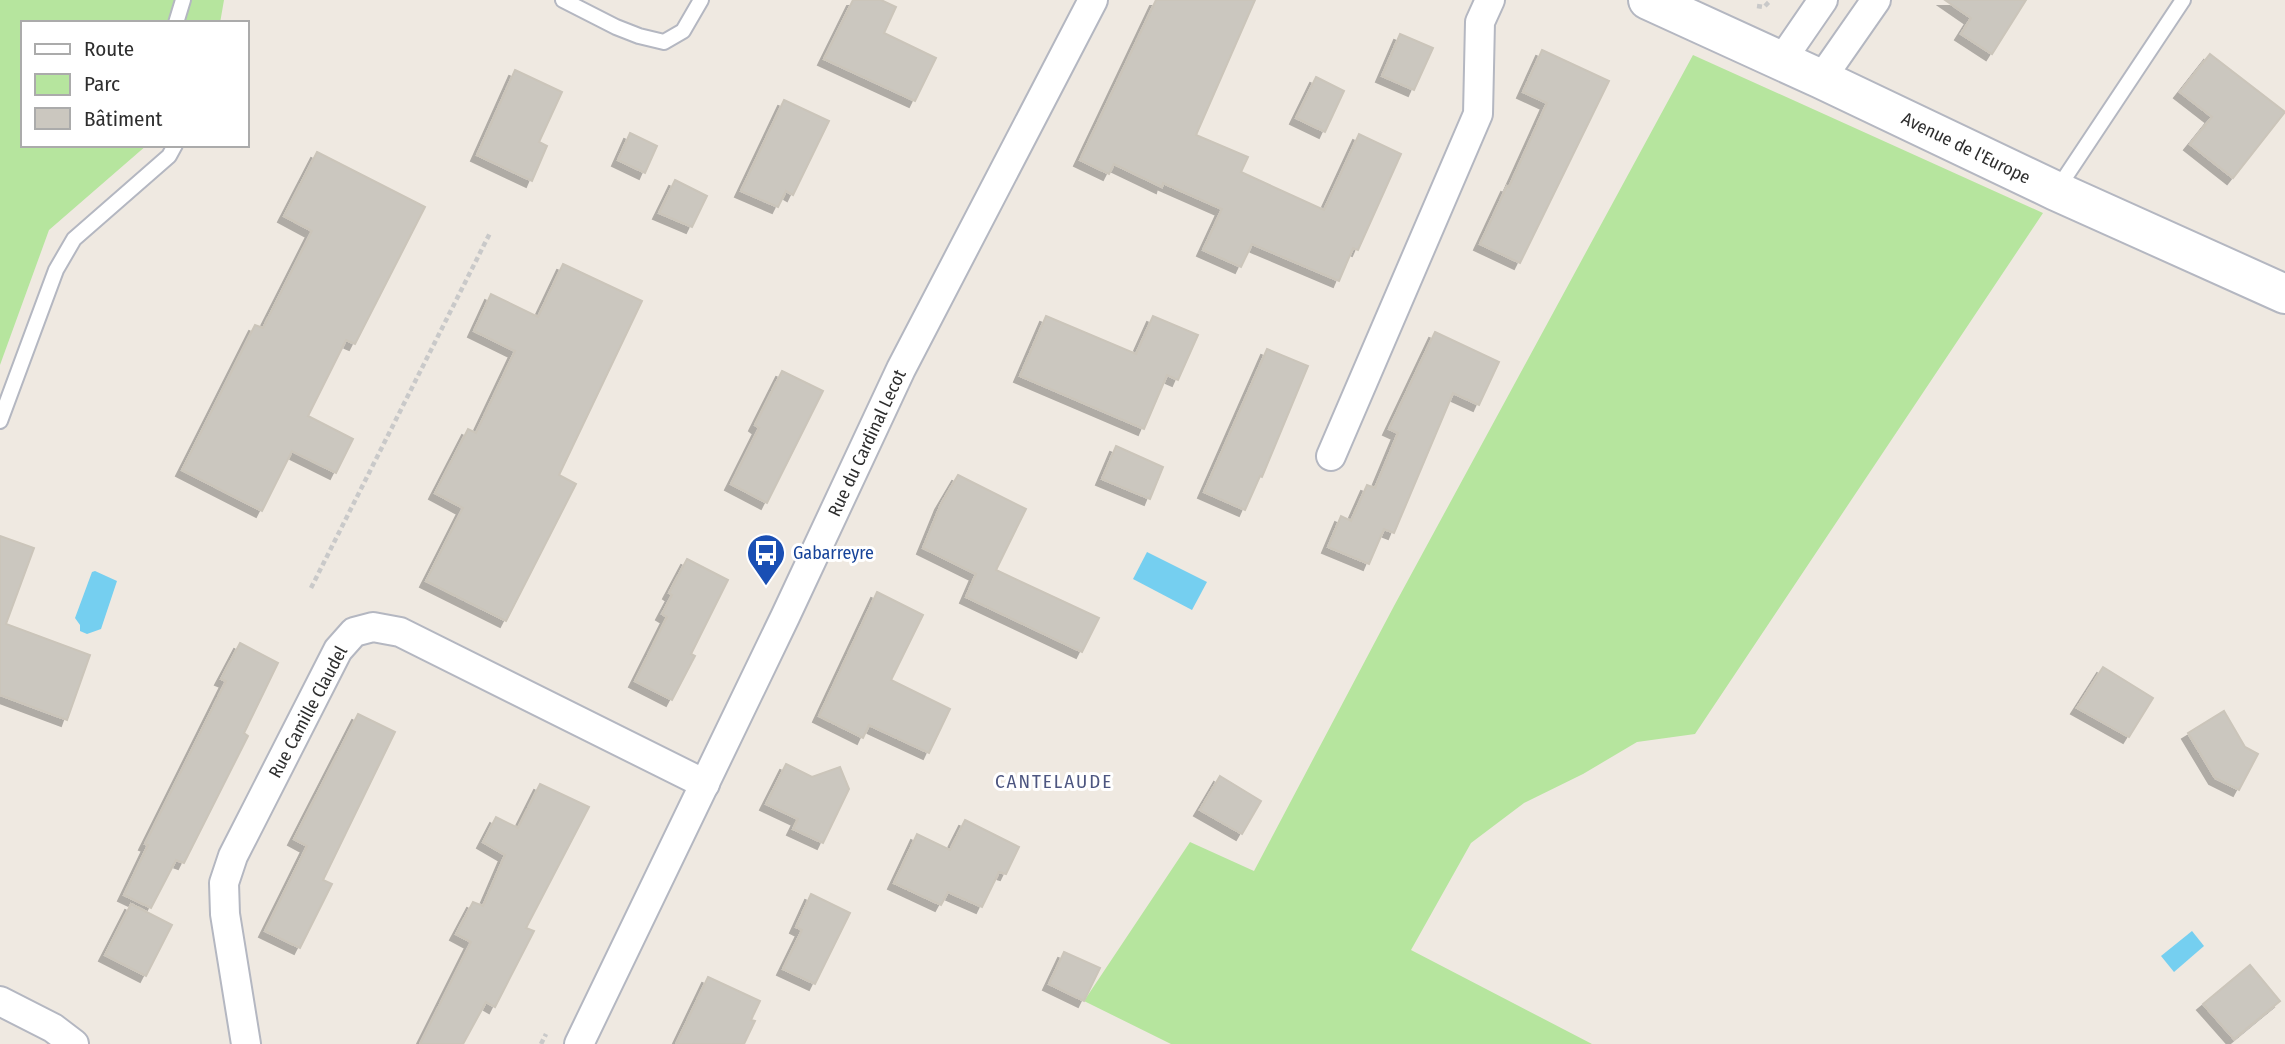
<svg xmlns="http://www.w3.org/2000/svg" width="2285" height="1044" font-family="'Fira Sans Condensed',sans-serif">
<defs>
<filter id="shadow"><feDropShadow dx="-6" dy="6" stdDeviation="0" flood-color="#0004"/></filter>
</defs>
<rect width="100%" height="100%" fill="#efe9e1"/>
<g fill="#b6e59e">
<path d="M 0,0 L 224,0 L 220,23 L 23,23 L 23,145 L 147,145 L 49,230 L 0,365 Z"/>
<path d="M 1693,55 L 2043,213 L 1695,734 L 1637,742 L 1583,774 L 1524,803 L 1471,843 L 1411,950 L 1592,1044 L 1171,1044 L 1084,1001 L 1190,842 L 1254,871 L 1394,606 Z"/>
</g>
<g fill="#75cff0">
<path d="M 1147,552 L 1207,582 L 1192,610 L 1133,579 Z"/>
<path d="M 95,571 L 117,581 L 101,629 L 87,634 L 80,631 L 80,625 L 75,618 L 92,572 Z"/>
<path d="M 2192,931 L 2204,946 L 2174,972 L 2161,956 Z"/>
</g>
<g fill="#cbc7bf" stroke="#cbc5ba" stroke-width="2" filter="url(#shadow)">
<path d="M 853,0 L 881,0 L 896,7 L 884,33 L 936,58 L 915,101 L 824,59 Z"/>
<path d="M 1156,0 L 1255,0 L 1196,135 L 1248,157 L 1241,172 L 1324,210 L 1359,134 L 1401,154 L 1358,250 L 1353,248 L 1339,281 L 1252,244 L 1241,267 L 1203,250 L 1222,209 L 1163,183 L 1162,187 L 1114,164 L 1109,174 L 1080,160 Z"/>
<path d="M 1945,0 L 2026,0 L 1992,54 L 1961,34 L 1971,18 Z"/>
<path d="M 1400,34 L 1433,48 L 1414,90 L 1382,76 Z"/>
<path d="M 1542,50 L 1609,81 L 1520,263 L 1480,244 L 1507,186 L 1509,187 L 1547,103 L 1523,92 Z"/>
<path d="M 2210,54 L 2285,112 L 2233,178 L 2190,144 L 2212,117 L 2180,92 Z"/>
<path d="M 515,70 L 562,92 L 539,142 L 547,146 L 532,181 L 477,155 Z"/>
<path d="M 1316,77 L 1344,91 L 1325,132 L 1296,118 Z"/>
<path d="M 784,100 L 829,121 L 793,195 L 786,191 L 778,207 L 741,191 Z"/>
<path d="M 630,133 L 657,146 L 645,173 L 618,160 Z"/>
<path d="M 317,152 L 425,207 L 355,344 L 346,340 L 308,416 L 353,439 L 336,473 L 292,451 L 262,511 L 182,470 L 255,325 L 263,328 L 312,231 L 284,216 Z"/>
<path d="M 675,180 L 707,196 L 692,227 L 659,213 Z"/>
<path d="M 563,264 L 642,301 L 559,475 L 576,484 L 506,621 L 426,581 L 463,508 L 435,493 L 468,429 L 476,433 L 515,351 L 474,331 L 491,294 L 538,317 Z"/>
<path d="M 1046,316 L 1136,354 L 1153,316 L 1198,335 L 1178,380 L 1167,375 L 1144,429 L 1020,376 Z"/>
<path d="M 1435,332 L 1499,362 L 1479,405 L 1453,393 L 1394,533 L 1384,529 L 1369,564 L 1328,547 L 1341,516 L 1351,521 L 1367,485 L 1375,488 L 1398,433 L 1389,429 Z"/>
<path d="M 1267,349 L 1308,366 L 1262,477 L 1260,476 L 1245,510 L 1204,492 Z"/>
<path d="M 782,371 L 823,391 L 767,503 L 731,484 L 759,428 L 755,425 Z"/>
<path d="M 1116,446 L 1163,467 L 1150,499 L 1102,479 Z"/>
<path d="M 958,475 L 1026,509 L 996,570 L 1099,618 L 1082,652 L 966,597 L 976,574 L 923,548 L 941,504 Z"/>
<path d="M 0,536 L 34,548 L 6,624 L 90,655 L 67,720 L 0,695 Z"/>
<path d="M 687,559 L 728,580 L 691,654 L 695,656 L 672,700 L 635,681 L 667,617 L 662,614 L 672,595 L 669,593 Z"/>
<path d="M 877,592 L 923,615 L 891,680 L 950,709 L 929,753 L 869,725 L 863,738 L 819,716 Z"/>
<path d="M 240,643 L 278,663 L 244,733 L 248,736 L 184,863 L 176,860 L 151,908 L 124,895 L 148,845 L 145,844 L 226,681 L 221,679 Z"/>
<path d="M 2103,667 L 2153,698 L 2129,737 L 2077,708 Z"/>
<path d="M 2224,711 L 2245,747 L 2258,754 L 2239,790 L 2215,778 L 2188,733 Z"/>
<path d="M 358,714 L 395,732 L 323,880 L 332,884 L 300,948 L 265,931 L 307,846 L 294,839 Z"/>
<path d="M 786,764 L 812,777 L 840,767 L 849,789 L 823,843 L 793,829 L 798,819 L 766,804 Z"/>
<path d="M 1220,776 L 1261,801 L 1242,834 L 1200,810 Z"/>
<path d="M 540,784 L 589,807 L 526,928 L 534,931 L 495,1007 L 486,1002 L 463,1044 L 420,1044 L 471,942 L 456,934 L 473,902 L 483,906 L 505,855 L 483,842 L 496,817 L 518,828 Z"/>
<path d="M 965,820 L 1019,847 L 1006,874 L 999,872 L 982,907 L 948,892 L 941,905 L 894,883 L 917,834 L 950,850 Z"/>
<path d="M 811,894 L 850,913 L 815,984 L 783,969 L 802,930 L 796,927 Z"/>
<path d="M 131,904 L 172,925 L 146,976 L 105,955 Z"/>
<path d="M 1064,952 L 1100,968 L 1084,1001 L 1049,984 Z"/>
<path d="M 2250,965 L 2280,1001 L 2234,1039 L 2203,1004 Z"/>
<path d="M 708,977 L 760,1001 L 751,1020 L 755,1021 L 744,1044 L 676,1044 Z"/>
</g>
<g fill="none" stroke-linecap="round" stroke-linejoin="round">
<defs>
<g id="lane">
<path d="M 563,0 L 616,27 L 639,36 L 664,42 L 683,31 L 701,0"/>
<path d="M 176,23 L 183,0"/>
<path d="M 2058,188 L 2183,0"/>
<path d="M 0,421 L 56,270 L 74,239 L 169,156 L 175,145"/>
</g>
<g id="street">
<path d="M 1781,61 L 1823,0"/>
<path d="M 1821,79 L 1876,0"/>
<path d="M 1331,456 L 1478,114 L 1480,22 L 1490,0"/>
<path d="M 0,1001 L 53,1028 L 74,1044"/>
<path d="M 246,1044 L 225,914 L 224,883 L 233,856 L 338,650 L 354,632 L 373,627 L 400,632 L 705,784"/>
<path d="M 579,1044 L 785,617 L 901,369 L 1093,0"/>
</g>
<path id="secondary" d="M 1648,0 L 1821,79 L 2056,191 L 2285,294"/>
</defs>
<use href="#lane" stroke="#b4b7c1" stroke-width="18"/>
<use href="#street" stroke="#b4b7c1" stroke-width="32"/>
<use href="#secondary" stroke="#b4b7c1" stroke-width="42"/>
<g stroke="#c9c9c9" stroke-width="4.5" stroke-dasharray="5 3.5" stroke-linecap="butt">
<path d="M 1757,6 L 1764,7 L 1771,0"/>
<path d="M 311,588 L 490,233"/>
<path d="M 541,1044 L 546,1034"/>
</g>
<use href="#lane" stroke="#fff" stroke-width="14"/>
<use href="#street" stroke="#fff" stroke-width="28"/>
<use href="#secondary" stroke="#fff" stroke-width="38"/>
</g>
<defs>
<symbol id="bus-pin" viewBox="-11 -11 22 30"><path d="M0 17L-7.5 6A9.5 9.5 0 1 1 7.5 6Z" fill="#1a4fb4" stroke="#fff"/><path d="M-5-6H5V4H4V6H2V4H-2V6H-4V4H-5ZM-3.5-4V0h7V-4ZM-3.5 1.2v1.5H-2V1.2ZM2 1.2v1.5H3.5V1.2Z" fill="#fff"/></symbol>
</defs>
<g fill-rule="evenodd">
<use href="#bus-pin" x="744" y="531" width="44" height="60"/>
</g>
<g text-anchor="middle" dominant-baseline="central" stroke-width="6" stroke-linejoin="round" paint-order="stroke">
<g font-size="18" fill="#2e2e2e" stroke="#fff">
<text transform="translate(1966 148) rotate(26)">Avenue de l'Europe</text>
<text transform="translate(867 443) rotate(-65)">Rue du Cardinal Lecot</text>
<text transform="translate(308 712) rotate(-62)">Rue Camille Claudel</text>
</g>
<g font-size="18" fill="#164399" stroke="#fff" text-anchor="start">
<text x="793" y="553">Gabarreyre</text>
</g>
<g font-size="19" letter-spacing="2" fill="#4d5680" stroke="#fff">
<text x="1054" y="781">CANTELAUDE</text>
</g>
</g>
<rect x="21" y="21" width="228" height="126" fill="#ffffff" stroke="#ababab" stroke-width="2"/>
<rect x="35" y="44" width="35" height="10" fill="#ffffff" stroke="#ababab" stroke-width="2"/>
<text x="84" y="56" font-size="21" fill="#2e2e2e">Route</text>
<rect x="35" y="74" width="35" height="21" fill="#b6e59e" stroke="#ababab" stroke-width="2"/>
<text x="84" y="91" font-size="21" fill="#2e2e2e">Parc</text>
<rect x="35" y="108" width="35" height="21" fill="#cbc7bf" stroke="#ababab" stroke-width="2"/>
<text x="84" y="126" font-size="21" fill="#2e2e2e">Bâtiment</text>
</svg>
